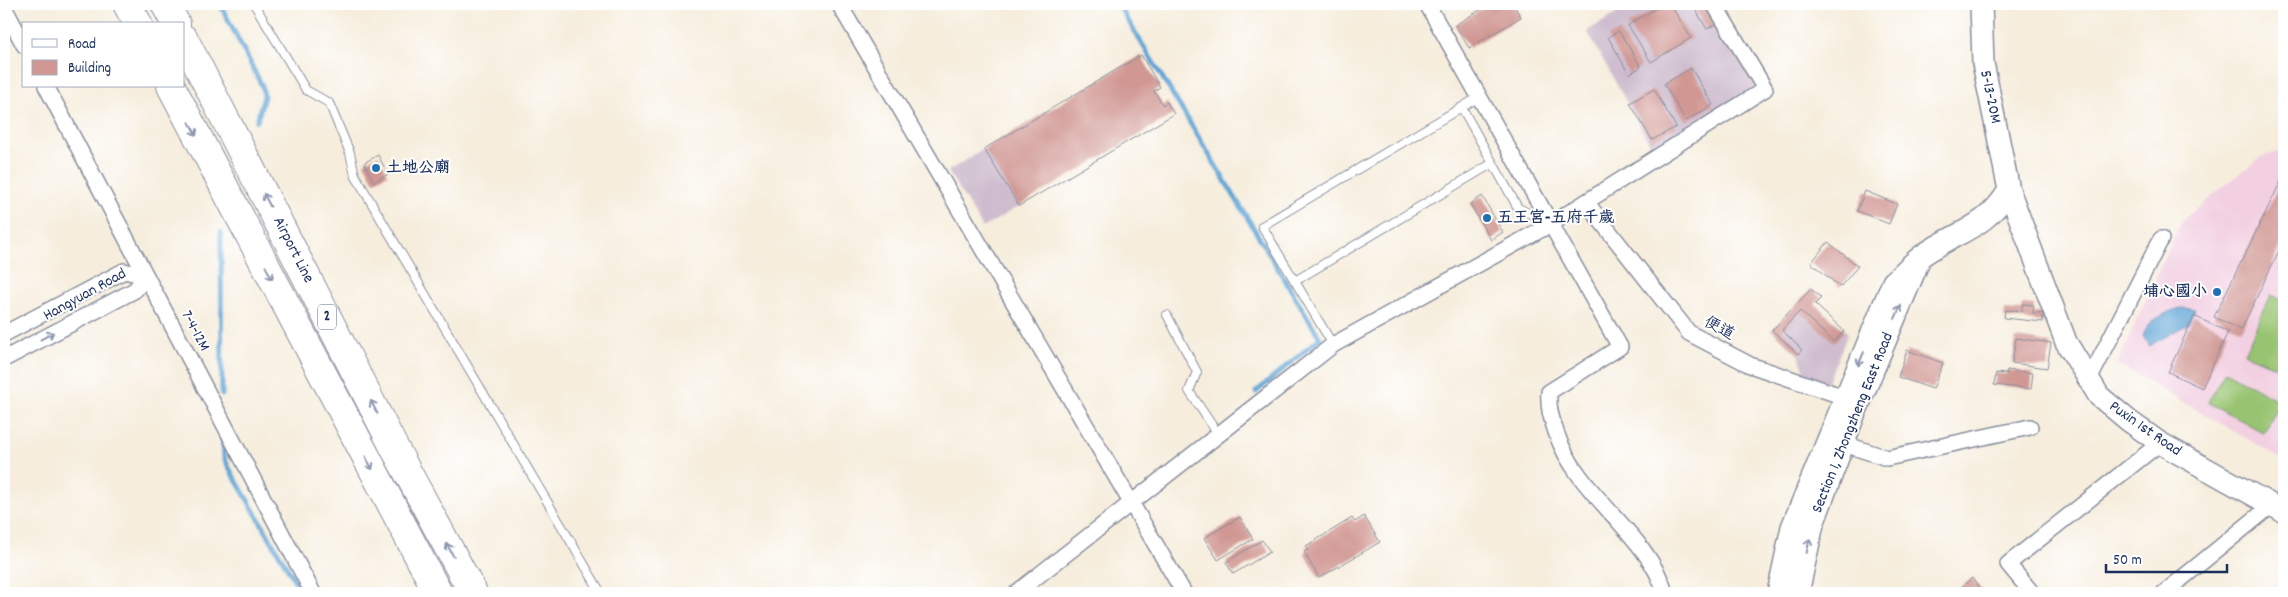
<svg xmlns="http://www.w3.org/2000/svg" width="2288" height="597" font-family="Dekko,'LXGW WenKai TC',sans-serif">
<rect width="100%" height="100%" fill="#fff"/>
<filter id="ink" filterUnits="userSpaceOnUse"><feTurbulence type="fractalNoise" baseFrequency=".02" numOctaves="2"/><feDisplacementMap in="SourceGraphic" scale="10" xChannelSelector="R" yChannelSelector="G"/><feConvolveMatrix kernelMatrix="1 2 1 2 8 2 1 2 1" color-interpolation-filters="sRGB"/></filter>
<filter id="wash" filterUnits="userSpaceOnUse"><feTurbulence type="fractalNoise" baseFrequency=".0096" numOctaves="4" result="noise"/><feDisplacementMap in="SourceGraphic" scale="20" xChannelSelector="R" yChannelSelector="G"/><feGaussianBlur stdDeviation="1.12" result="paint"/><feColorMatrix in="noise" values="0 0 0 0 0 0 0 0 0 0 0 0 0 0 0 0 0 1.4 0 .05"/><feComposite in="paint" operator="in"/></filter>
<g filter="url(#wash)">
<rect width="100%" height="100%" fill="#f6eddc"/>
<path fill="#f2cfe1" d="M 2284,150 L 2284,460 L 2117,364 L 2181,221 L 2261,157 Z"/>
<g fill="#cfbdcf">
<path d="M 1633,4 L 1707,4 L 1757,86 L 1651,146 L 1587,31 Z"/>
<path d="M 984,149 L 1019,206 L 983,228 L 948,171 Z"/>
<path d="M 1811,289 L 1821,298 L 1815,304 L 1848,333 L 1825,389 L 1809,380 L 1798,354 L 1772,330 Z"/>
</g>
<g fill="#98c471" stroke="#5a7a68">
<path d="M 2271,295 L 2284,301 L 2284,351 L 2277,367 L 2244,353 Z"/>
<path d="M 2225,371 L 2281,402 L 2264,433 L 2208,402 Z"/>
</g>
<path fill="#61a5d6" stroke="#3e6a9a" d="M 2180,308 L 2195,309 L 2188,324 L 2149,346 L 2143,336 C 2149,319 2164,314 2180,308 Z"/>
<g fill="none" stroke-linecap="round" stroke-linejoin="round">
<g stroke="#61a5d6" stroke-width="5">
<path d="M 220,4 L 262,86 L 264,96 L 257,121"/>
<path d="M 1118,4 L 1320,338 L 1256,392"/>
<path d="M 221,232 L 222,395"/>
<path d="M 222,435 L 224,457 L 229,468 L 302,593"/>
<path d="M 1004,593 L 1014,585"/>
</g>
</g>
<g id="blocks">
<g fill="#d09793">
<path d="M 1490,4 L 1513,4 L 1521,17 L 1469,48 L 1455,25 Z"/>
<path d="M 1663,4 L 1670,4 L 1691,38 L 1651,62 L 1628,25 Z"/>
<path d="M 1692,4 L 1707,4 L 1718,23 L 1707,29 Z"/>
<path d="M 1619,31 L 1641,67 L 1629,74 L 1608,37 Z"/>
<path d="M 1141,55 L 1160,87 L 1154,91 L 1163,105 L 1167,102 L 1174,114 L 1019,206 L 984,149 Z"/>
<path d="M 1691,68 L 1713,105 L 1686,121 L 1664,84 Z"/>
<path d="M 1654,89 L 1676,127 L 1652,140 L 1630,103 Z"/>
<path d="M 378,155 L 388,174 L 374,182 L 364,163 Z"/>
<path d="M 2284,175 L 2284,240 L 2241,330 L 2214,317 Z"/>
<path d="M 1865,191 L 1897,204 L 1889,224 L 1857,211 Z"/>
<path d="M 1482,196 L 1503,232 L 1491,240 L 1470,204 Z"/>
<path d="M 1828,242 L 1858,266 L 1840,287 L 1811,263 Z"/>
<path d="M 1811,289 L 1821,298 L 1815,304 L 1844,331 L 1834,342 L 1800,311 L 1782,330 L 1802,350 L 1798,354 L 1772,330 Z"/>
<path d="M 2022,304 L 2034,305 L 2033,313 L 2043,313 L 2043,322 L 2004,318 L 2005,310 L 2022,311 Z"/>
<path d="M 2194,316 L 2228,332 L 2202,388 L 2168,372 Z"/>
<path d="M 2016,338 L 2051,343 L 2047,368 L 2012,363 Z"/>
<path d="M 1907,350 L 1943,363 L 1933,389 L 1898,377 Z"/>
<path d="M 2007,370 L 2033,373 L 2031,389 L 1994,385 L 1996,373 L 2007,374 Z"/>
<path d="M 1364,516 L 1380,542 L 1319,578 L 1304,552 L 1308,550 L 1306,546 L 1352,518 L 1355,522 Z"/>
<path d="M 1240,517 L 1253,539 L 1218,560 L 1204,538 Z"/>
<path d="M 1262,540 L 1270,552 L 1233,574 L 1226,562 Z"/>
<path d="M 1972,578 L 1984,593 L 1954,593 Z"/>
</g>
</g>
</g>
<g filter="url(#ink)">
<use href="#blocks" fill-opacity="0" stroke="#888e9d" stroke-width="1"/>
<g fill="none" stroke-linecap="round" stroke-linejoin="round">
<defs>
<g id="lane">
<path d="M 254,4 L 306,90 L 329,103 L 350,153 L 355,175 L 601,593"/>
<path d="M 1462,108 L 1518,208 L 1546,221"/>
<path d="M 1295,281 L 1493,163"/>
<path d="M 1167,315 L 1197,372 L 1189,391 L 1218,434"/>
<path d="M 1333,345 L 1262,226 L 1479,97"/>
</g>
<g id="street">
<path d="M 839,4 L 1184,593"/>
<path d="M 1427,4 L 1620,347 L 1549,392 C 1548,408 1551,417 1556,432 C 1577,496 1649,534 1665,593"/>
<path d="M 4,7 L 24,45"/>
<path d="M 46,86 L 313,593"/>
<path d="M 1586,202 L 1689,333 L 1750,365 L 1853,400"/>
<path d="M 4,334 L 124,271 L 146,276 L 135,290 L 4,359"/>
<path d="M 2089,380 L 2161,239"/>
<path d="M 1835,441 L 1887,458 L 2030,427"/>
<path d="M 1016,593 L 1333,345 L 1551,224 L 1765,89 L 1714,4"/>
<path d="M 2032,593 L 2008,564 L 2160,443"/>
<path d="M 2164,593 L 2272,505"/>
</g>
<g id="secondary">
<path d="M 1981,4 L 1983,63 L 2009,190 L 2066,342 L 2099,396 L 2129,421 L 2160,443 L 2284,512"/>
<path d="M 1778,593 L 1792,527 L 1893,282 C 1903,273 1912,263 1923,255 C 1957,231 1986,229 2009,190"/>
<path d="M 1798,593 L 1813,524 L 1853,418 L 1918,263"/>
</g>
<g id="highway">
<path d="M 127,4 L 138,24"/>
<path d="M 165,4 L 176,24"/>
<path d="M 184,39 L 395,449 L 473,593"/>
<path d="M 171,86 L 438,593"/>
</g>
</defs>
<use href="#lane" stroke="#888e9d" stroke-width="10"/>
<use href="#street" stroke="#888e9d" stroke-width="18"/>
<use href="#secondary" stroke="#888e9d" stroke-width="24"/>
<use href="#highway" stroke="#888e9d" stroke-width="30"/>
<use href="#lane" stroke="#fff" stroke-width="8"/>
<use href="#street" stroke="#fff" stroke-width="15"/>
<use href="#secondary" stroke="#fff" stroke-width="21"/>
<use href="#highway" stroke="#fff" stroke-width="28"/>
</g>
<defs><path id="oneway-shaft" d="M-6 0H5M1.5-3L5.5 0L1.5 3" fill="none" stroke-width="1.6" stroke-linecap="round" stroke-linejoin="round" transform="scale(1.25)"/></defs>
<g stroke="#8d97ae">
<use href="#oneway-shaft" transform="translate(193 129) rotate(62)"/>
<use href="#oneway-shaft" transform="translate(267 200) rotate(-117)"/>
<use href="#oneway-shaft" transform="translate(269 273) rotate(62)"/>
<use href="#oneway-shaft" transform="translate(1898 312) rotate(-67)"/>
<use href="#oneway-shaft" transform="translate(47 336) rotate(-28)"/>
<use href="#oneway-shaft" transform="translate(1861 359) rotate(113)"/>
<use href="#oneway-shaft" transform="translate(374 407) rotate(-117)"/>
<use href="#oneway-shaft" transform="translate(369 463) rotate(62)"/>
<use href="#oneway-shaft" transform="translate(1808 546) rotate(-78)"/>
<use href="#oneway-shaft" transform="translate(450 550) rotate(-118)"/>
</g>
</g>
<g fill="#1f6fb2" stroke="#fff" stroke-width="2">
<circle cx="376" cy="168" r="5"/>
<circle cx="1487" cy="218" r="5"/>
<circle cx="2217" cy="292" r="5"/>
</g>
<g text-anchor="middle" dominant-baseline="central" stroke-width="4" stroke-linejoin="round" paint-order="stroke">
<rect fill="#fff" stroke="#5f6d8e" stroke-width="1" x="318" y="304.5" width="18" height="25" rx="4"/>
<g font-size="15" font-weight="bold" fill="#1b2f5e">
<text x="327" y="317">2</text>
</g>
<g font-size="16" fill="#1b2f5e" stroke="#fff">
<text transform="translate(1990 97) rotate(78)">5-13-20M</text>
<text transform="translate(293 250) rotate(63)">Airport Line</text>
<text transform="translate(85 295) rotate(-29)">Hangyuan Road</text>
<text transform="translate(1719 329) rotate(28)">便道</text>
<text transform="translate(195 331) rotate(62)">7-4-12M</text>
<text transform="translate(1853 423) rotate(-68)">Section 1, Zhongzheng East Road</text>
<text transform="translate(2145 429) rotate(35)">Puxin 1st Road</text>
</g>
<g font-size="16" font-weight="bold" fill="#1b2f5e" stroke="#fff" text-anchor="start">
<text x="386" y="168">土地公廟</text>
<text x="1497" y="218">五王宮-五府千歲</text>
<text x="2207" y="292" text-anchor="end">埔心國小</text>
</g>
</g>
<rect width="2288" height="597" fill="none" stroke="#fff" stroke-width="20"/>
<rect x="22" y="22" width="162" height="65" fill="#ffffff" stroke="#a4acbf"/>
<rect x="32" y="39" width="25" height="8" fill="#ffffff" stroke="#a4acbf"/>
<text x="68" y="48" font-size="15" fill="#1b2f5e">Road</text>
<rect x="32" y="60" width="25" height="15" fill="#d09793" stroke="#a4acbf"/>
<text x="68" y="72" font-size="15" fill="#1b2f5e">Building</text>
<path d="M2106 564v8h121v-8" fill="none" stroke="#1b2f5e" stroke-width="2.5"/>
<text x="2113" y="564" font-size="15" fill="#1b2f5e" stroke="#ffffff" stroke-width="4" paint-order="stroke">50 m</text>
</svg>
